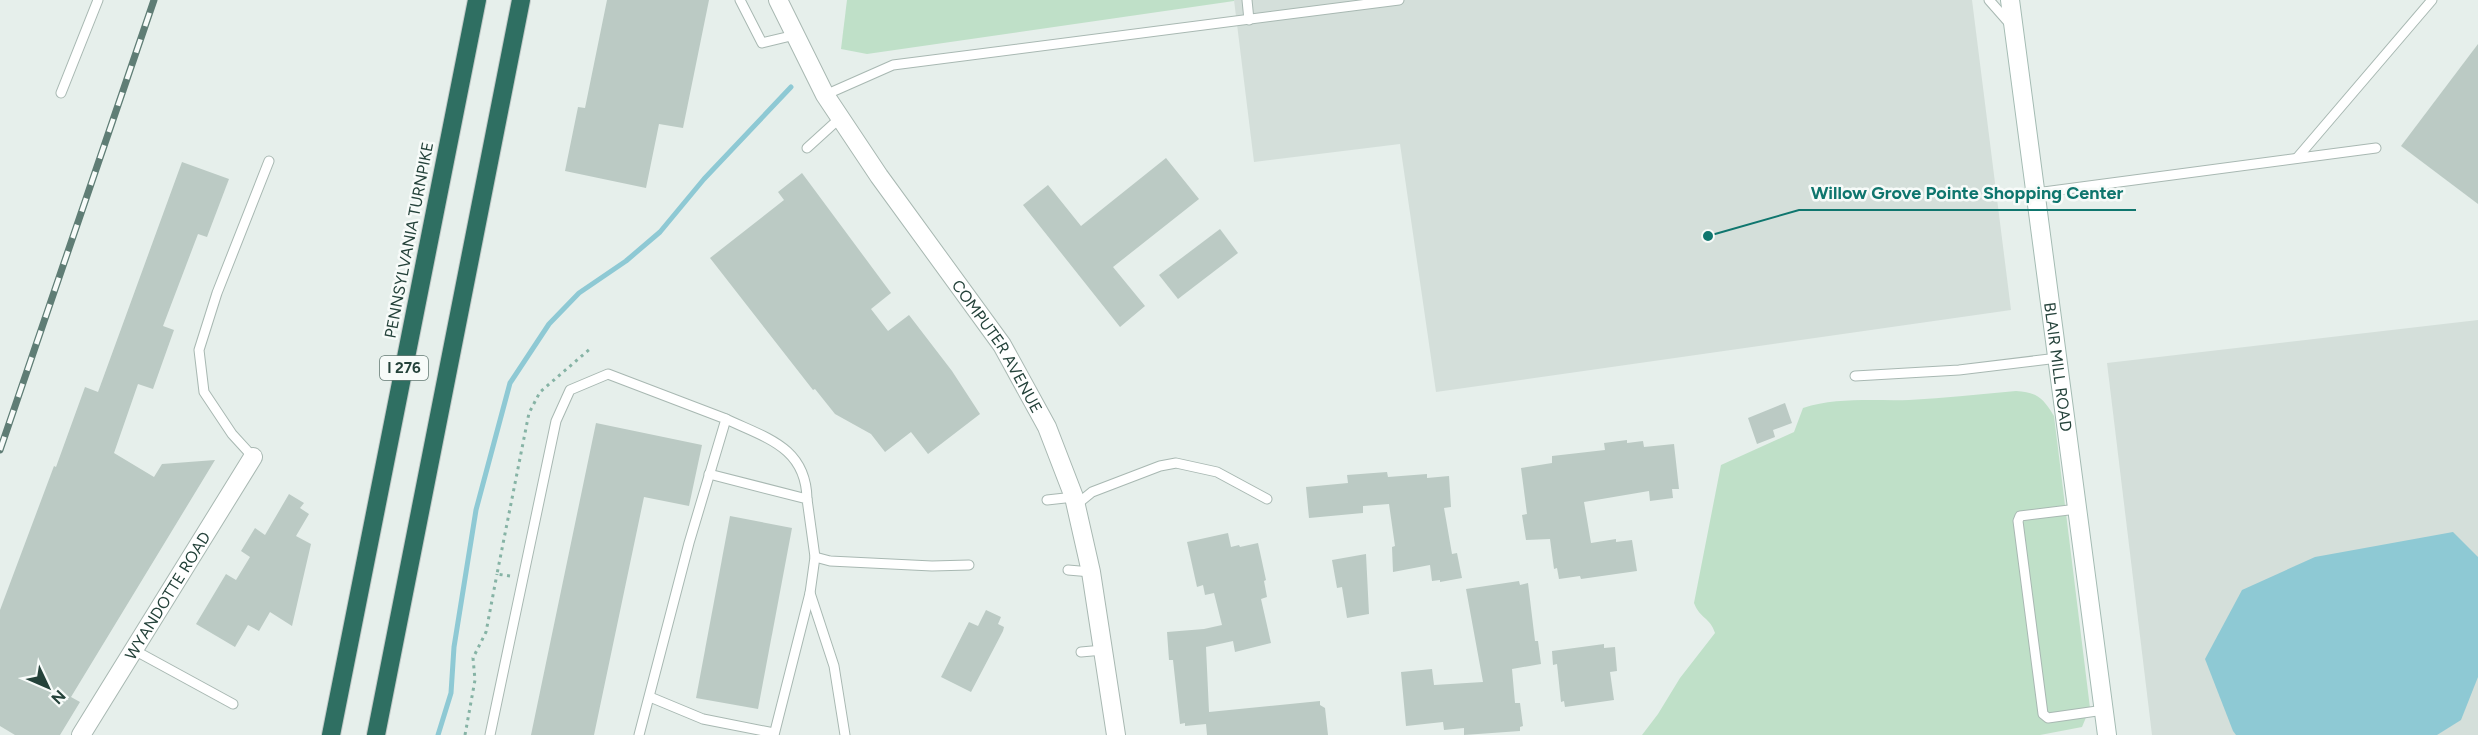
<svg xmlns="http://www.w3.org/2000/svg" width="2478" height="735" font-family="Figtree,sans-serif">
<rect width="100%" height="100%" fill="#e6efeb"/>
<g fill="#d4dfda">
<path d="M 1234,0 L 1972,0 L 2011,310 L 1436,392 L 1400,144 L 1254,162 Z"/>
<path d="M 2478,320 L 2478,735 L 2152,735 L 2107,363 Z"/>
</g>
<g fill="#bfe0c8">
<path d="M 847,0 L 1234,0 L 1234,1 L 867,54 L 841,49 Z"/>
<path d="M 2016,391 C 2038,393 2042,397 2054,416 L 2090,708 L 2082,727 L 2040,735 L 1642,735 L 1658,714 L 1680,678 L 1715,633 C 1710,617 1700,619 1694,603 L 1721,465 L 1794,432 L 1803,408 C 1837,397 1874,401 1909,400 C 1945,398 1980,394 2016,391 Z"/>
</g>
<path fill="#8ec9d4" d="M 2453,532 L 2478,557 L 2478,677 L 2461,720 L 2437,735 L 2236,735 L 2233,731 L 2205,659 L 2242,590 L 2315,557 Z"/>
<g fill="none" stroke-linecap="round" stroke-linejoin="round">
<path stroke="#8ec9d4" stroke-width="5" d="M 438,735 L 451,693 L 454,647 L 476,510 L 510,383 L 549,324 L 579,293 L 626,261 L 660,232 L 704,179 L 791,87"/>
</g>
<g fill="#bbcac4">
<path d="M 607,0 L 709,0 L 683,128 L 659,124 L 646,188 L 565,171 L 578,107 L 585,108 Z"/>
<path d="M 2478,44 L 2478,204 L 2401,146 Z"/>
<path d="M 1166,158 L 1199,199 L 1113,267 L 1145,306 L 1120,327 L 1023,205 L 1048,185 L 1081,226 Z"/>
<path d="M 182,162 L 229,179 L 207,237 L 198,234 L 163,326 L 174,330 L 153,389 L 138,384 L 114,453 L 154,477 L 162,464 L 215,460 L 71,697 L 80,702 L 60,735 L 15,735 L 0,726 L 0,610 L 54,466 L 56,467 L 85,387 L 98,392 Z"/>
<path d="M 802,173 L 891,293 L 871,309 L 888,331 L 909,315 L 952,371 L 980,414 L 928,454 L 911,432 L 885,452 L 871,434 L 835,414 L 815,389 L 813,390 L 710,258 L 784,200 L 778,192 Z"/>
<path d="M 1220,229 L 1238,253 L 1178,299 L 1159,275 Z"/>
<path d="M 1785,403 L 1792,423 L 1773,430 L 1775,437 L 1757,444 L 1748,418 Z"/>
<path d="M 596,423 L 702,445 L 689,506 L 644,497 L 594,735 L 531,735 Z"/>
<path d="M 1627,440 L 1627,443 L 1643,441 L 1644,447 L 1674,444 L 1679,489 L 1672,489 L 1673,498 L 1650,501 L 1649,491 L 1584,502 L 1591,543 L 1616,539 L 1616,542 L 1632,540 L 1637,571 L 1581,579 L 1580,576 L 1559,579 L 1557,568 L 1554,569 L 1550,539 L 1526,540 L 1522,515 L 1527,514 L 1521,468 L 1552,463 L 1552,456 L 1605,450 L 1604,443 Z"/>
<path d="M 1387,472 L 1388,477 L 1427,474 L 1427,478 L 1449,476 L 1451,507 L 1444,508 L 1452,554 L 1457,553 L 1462,578 L 1440,582 L 1440,580 L 1432,581 L 1430,565 L 1393,572 L 1392,547 L 1395,546 L 1389,504 L 1363,506 L 1363,513 L 1309,518 L 1306,487 L 1348,483 L 1347,475 Z"/>
<path d="M 289,494 L 304,503 L 300,508 L 309,514 L 296,536 L 311,544 L 292,626 L 270,612 L 259,631 L 248,625 L 235,647 L 196,624 L 226,574 L 236,580 L 250,557 L 241,551 L 255,528 L 265,535 Z"/>
<path d="M 730,516 L 792,528 L 758,709 L 696,698 Z"/>
<path d="M 1228,533 L 1231,547 L 1239,545 L 1240,547 L 1258,543 L 1266,580 L 1264,581 L 1267,597 L 1261,599 L 1271,643 L 1235,652 L 1233,641 L 1206,647 L 1209,712 L 1320,701 L 1320,705 L 1325,708 L 1328,735 L 1207,735 L 1206,724 L 1185,726 L 1185,723 L 1180,724 L 1173,660 L 1169,660 L 1167,632 L 1204,629 L 1222,625 L 1214,593 L 1205,595 L 1203,585 L 1197,587 L 1187,542 Z"/>
<path d="M 1366,554 L 1369,614 L 1347,618 L 1342,587 L 1337,588 L 1332,560 Z"/>
<path d="M 1519,581 L 1520,585 L 1528,583 L 1535,641 L 1538,641 L 1541,664 L 1512,669 L 1515,703 L 1520,703 L 1523,726 L 1520,727 L 1520,731 L 1464,735 L 1464,728 L 1444,730 L 1443,722 L 1406,726 L 1401,672 L 1432,669 L 1434,685 L 1483,682 L 1466,589 Z"/>
<path d="M 986,610 L 1001,617 L 998,624 L 1004,627 L 1003,631 L 971,692 L 941,677 L 969,622 L 978,626 Z"/>
<path d="M 1604,644 L 1604,648 L 1615,647 L 1617,671 L 1610,672 L 1614,700 L 1565,707 L 1564,701 L 1561,702 L 1557,664 L 1553,665 L 1552,651 Z"/>
</g>
<g fill="none" stroke-linecap="round" stroke-linejoin="round">
<defs>
<g id="lane">
<path d="M 740,0 L 762,43 L 795,35"/>
<path d="M 1247,0 L 1249,20"/>
<path d="M 1989,0 L 2011,25"/>
<path d="M 61,93 L 98,0"/>
<path d="M 825,95 L 893,65 L 1399,0"/>
<path d="M 807,148 L 840,118"/>
<path d="M 2297,158 L 2432,0"/>
<path d="M 2036,193 L 2376,148"/>
<path d="M 1855,376 L 1959,370 L 2058,358"/>
<path d="M 726,419 C 766,438 806,447 807,499"/>
<path d="M 253,457 L 232,434 L 204,392 L 199,350 L 217,293 L 269,161"/>
<path d="M 709,474 L 807,499 L 815,557 L 810,593 L 774,735"/>
<path d="M 1047,500 L 1074,497"/>
<path d="M 1076,505 L 1092,492 L 1160,466 L 1176,463 L 1217,472 L 1267,499"/>
<path d="M 2077,509 L 2020,516 L 2018,521 L 2043,714 L 2048,718 L 2104,710"/>
<path d="M 815,557 L 830,561 L 932,566 L 969,565"/>
<path d="M 1068,570 L 1091,572"/>
<path d="M 810,593 L 834,666 L 845,735"/>
<path d="M 134,650 L 233,704"/>
<path d="M 1081,652 L 1103,650"/>
<path d="M 650,697 L 703,719 L 774,733"/>
<path d="M 490,735 L 556,421 L 570,390 L 608,374 L 726,419 L 689,543 L 639,735"/>
</g>
<g id="street">
<path id="s1" d="M 778,0 L 825,95 L 879,176 L 1002,345 L 1047,427 L 1074,497 L 1091,572 L 1116,735"/>
<path id="s2" d="M 81,735 L 253,457"/>
</g>
<g id="secondary">
<path id="s3" d="M 2010,0 L 2107,735"/>
</g>
<g id="highway">
<path d="M 331,735 L 477,0"/>
<path d="M 376,735 L 521,0"/>
</g>
</defs>
<use href="#lane" stroke="#a8b8b2" stroke-width="11"/>
<use href="#street" stroke="#a8b8b2" stroke-width="20"/>
<use href="#secondary" stroke="#a4bbb3" stroke-width="20"/>
<use href="#highway" stroke="#c2cac8" stroke-width="20"/>
<g stroke="#86b3a5" stroke-width="3" stroke-dasharray="3 4.5" stroke-linecap="butt">
<path d="M 510,576 L 497,574 L 529,413 L 540,392 L 591,348"/>
<path d="M 465,735 L 475,680 L 473,658 L 486,632 L 497,574"/>
</g>
<use href="#lane" stroke="#fff" stroke-width="9"/>
<use href="#street" stroke="#fff" stroke-width="18"/>
<use href="#secondary" stroke="#fff" stroke-width="18"/>
<use href="#highway" stroke="#2f6f62" stroke-width="18"/>
<defs>
<path id="rail" d="M 0,450 L 154,0"/>
</defs>
<use href="#rail" stroke="#5f7d75" stroke-width="7"/>
<use href="#rail" stroke="#f7fbf9" stroke-width="4.5" stroke-dasharray="14" stroke-linecap="butt"/>
</g>
<g text-anchor="middle" dominant-baseline="central" stroke-width="5" stroke-linejoin="round" paint-order="stroke">
<rect fill="#f7fbf9" stroke="#637a73" stroke-width="1.5" x="380" y="356" width="48" height="24" rx="4.5"/>
<g font-size="15" font-weight="bold" fill="#24423a">
<text x="404" y="368">I 276</text>
</g>
<g font-size="16" fill="#24423a" stroke="#f7fbf9">
<text transform="translate(409 240) rotate(-79)">PENNSYLVANIA TURNPIKE</text>
<text stroke="none"><textPath href="#s1" startOffset="411">COMPUTER AVENUE</textPath></text>
<text stroke="none"><textPath href="#s3" startOffset="370">BLAIR MILL ROAD</textPath></text>
<text stroke="none"><textPath href="#s2" startOffset="164">WYANDOTTE ROAD</textPath></text>
</g>
</g>
<path fill="none" stroke="#0f766e" stroke-width="2" d="M1708 236L1799 210H2136"/>
<circle fill="#0f766e" stroke="#f7fbf9" stroke-width="2" cx="1708" cy="236" r="6"/>
<g font-size="18" text-anchor="middle" font-weight="bold" fill="#0f766e" stroke="#f7fbf9" stroke-width="5" stroke-linejoin="round" paint-order="stroke">
<text x="1967" y="199">Willow Grove Pointe Shopping Center</text>
</g>
<g transform="translate(48 687) rotate(134)" stroke="#f7fbf9" stroke-width="4.5" paint-order="stroke">
<path d="M0-4.5L10 22L0 15L-10 22Z" fill="#24423a"/>
<text y="-9" font-size="16" font-weight="bold" text-anchor="middle" fill="#24423a">N</text>
</g>
</svg>
